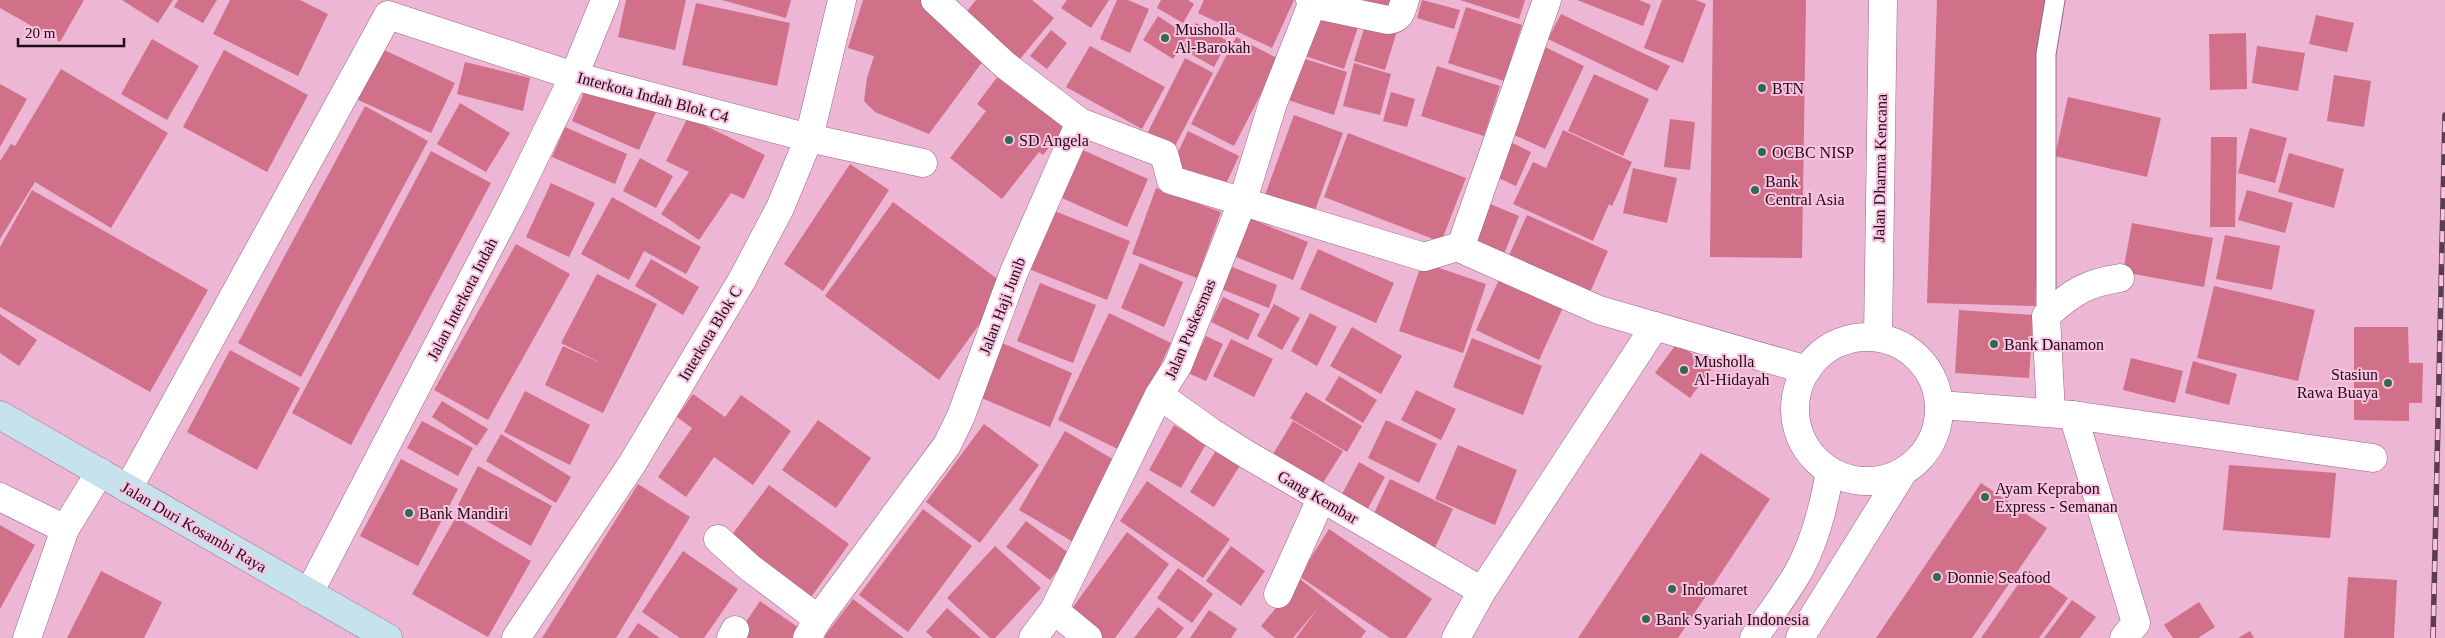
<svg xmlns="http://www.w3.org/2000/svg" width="2445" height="638" font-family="Georgia,serif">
<rect width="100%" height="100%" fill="#ecb6d4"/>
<g fill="#d07089">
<path d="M 0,0 L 84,0 L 60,42 L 0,8 Z"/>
<path d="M 122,0 L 173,0 L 158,23 Z"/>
<path d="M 178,0 L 217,0 L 203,23 L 174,7 Z"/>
<path d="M 230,0 L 300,0 L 328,14 L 298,76 L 213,34 Z"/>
<path d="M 626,0 L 686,0 L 675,50 L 618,37 Z"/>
<path d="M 722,0 L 791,0 L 786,18 Z"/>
<path d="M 863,0 L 923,0 L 986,57 L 929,134 L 875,112 L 864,101 L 867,78 L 874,56 L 848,48 Z"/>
<path d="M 976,0 L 1032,0 L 1054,18 L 1020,59 L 964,15 Z"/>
<path d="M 1067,0 L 1109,0 L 1091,28 L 1061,8 Z"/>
<path d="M 1117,0 L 1128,0 L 1149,9 L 1130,53 L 1100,39 Z"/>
<path d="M 1161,0 L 1188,0 L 1194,4 L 1183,23 L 1157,8 Z"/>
<path d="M 1204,0 L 1294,0 L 1272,48 L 1198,13 Z"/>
<path d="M 1360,0 L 1403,0 L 1400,12 Z"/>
<path d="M 1422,0 L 1460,10 L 1454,29 L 1417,18 Z"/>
<path d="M 1460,0 L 1525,0 L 1519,19 Z"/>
<path d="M 1577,0 L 1639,0 L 1651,5 L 1643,26 Z"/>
<path d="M 1662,0 L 1696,0 L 1706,4 L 1683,63 L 1644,48 Z"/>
<path d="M 1713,0 L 1806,0 L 1802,258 L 1710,257 Z"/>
<path d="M 1937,0 L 2045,0 L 2035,306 L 1927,303 Z"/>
<path d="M 696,3 L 790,23 L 777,86 L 682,65 Z"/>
<path d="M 1466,7 L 1522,25 L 1504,81 L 1448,63 Z"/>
<path d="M 1321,8 L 1360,21 L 1344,69 L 1305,56 Z"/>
<path d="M 1561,14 L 1670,66 L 1657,91 L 1548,39 Z"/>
<path d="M 2316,15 L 2354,23 L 2347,52 L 2309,44 Z"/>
<path d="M 1158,16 L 1188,36 L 1173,59 L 1143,40 Z"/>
<path d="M 1367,19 L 1398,28 L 1385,70 L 1354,61 Z"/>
<path d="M 1196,23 L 1228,41 L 1214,67 L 1182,49 Z"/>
<path d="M 1051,30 L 1067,43 L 1047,69 L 1030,56 Z"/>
<path d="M 2246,33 L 2247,89 L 2210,90 L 2209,34 Z"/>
<path d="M 1236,37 L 1279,59 L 1234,146 L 1191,124 Z"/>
<path d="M 152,39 L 199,66 L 167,120 L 121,94 Z"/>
<path d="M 1090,46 L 1165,87 L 1142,129 L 1066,87 Z"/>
<path d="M 1543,46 L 1584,66 L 1545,149 L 1504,130 Z"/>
<path d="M 2257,46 L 2305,53 L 2298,91 L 2252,83 Z"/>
<path d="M 380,48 L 455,83 L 431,133 L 356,99 Z"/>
<path d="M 224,50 L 308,95 L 267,172 L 183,127 Z"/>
<path d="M 1185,58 L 1213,73 L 1175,146 L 1148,132 Z"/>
<path d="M 1302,58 L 1347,72 L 1334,115 L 1288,100 Z"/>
<path d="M 465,62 L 530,78 L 523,111 L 457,94 Z"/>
<path d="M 1354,63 L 1391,74 L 1380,115 L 1343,106 Z"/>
<path d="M 1437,66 L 1500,86 L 1484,136 L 1421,116 Z"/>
<path d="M 61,69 L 168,133 L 111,228 L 35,182 L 0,239 L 0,161 L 11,144 L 15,146 Z"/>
<path d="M 1594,74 L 1649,99 L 1623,156 L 1568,131 Z"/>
<path d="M 2334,75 L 2371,81 L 2364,127 L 2327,121 Z"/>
<path d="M 998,76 L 1065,128 L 1043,155 L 1039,152 L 1002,199 L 950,158 L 986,111 L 977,104 Z"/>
<path d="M 588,83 L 656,112 L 639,150 L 572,121 Z"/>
<path d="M 0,84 L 27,99 L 0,147 Z"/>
<path d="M 1391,92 L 1415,99 L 1407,127 L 1383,121 Z"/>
<path d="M 2068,97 L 2161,118 L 2147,177 L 2055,156 Z"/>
<path d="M 460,103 L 510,133 L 486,172 L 437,144 Z"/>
<path d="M 365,106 L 428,141 L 301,377 L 238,343 Z"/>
<path d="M 1294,115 L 1343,133 L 1314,213 L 1265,195 Z"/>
<path d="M 688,117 L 765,155 L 744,199 L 731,193 L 699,240 L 661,214 L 689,172 L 666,161 Z"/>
<path d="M 1670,119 L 1695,122 L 1690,170 L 1664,167 Z"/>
<path d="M 565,127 L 627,154 L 615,184 L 552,157 Z"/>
<path d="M 2250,128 L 2287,138 L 2275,183 L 2238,173 Z"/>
<path d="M 1563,130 L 1632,162 L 1612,206 L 1609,204 L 1593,241 L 1513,204 L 1533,162 L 1546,168 Z"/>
<path d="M 1188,131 L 1239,156 L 1223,190 L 1172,165 Z"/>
<path d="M 1348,133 L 1466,178 L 1441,242 L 1324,197 Z"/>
<path d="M 2211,137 L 2237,137 L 2235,227 L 2210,227 Z"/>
<path d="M 1506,140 L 1531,152 L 1516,186 L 1490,174 Z"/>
<path d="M 1076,147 L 1148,179 L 1127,227 L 1055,195 Z"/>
<path d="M 431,151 L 491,183 L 351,445 L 292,413 Z"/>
<path d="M 2289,153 L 2344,169 L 2334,208 L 2278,192 Z"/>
<path d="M 640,158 L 673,176 L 656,208 L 623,191 Z"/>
<path d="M 850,164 L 889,190 L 823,291 L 784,264 Z"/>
<path d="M 1633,168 L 1677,178 L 1667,223 L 1623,213 Z"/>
<path d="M 551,183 L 595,203 L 569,257 L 526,237 Z"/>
<path d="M 1156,188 L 1221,212 L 1197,278 L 1132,254 Z"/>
<path d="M 32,190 L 208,290 L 150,392 L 0,307 L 0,247 Z"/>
<path d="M 2247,190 L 2293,203 L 2285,233 L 2238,220 Z"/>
<path d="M 612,197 L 701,247 L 686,274 L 644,251 L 629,280 L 581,254 Z"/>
<path d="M 893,202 L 1007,286 L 939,380 L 825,296 Z"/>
<path d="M 1488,203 L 1519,216 L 1502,259 L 1470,247 Z"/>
<path d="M 1052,210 L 1130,241 L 1107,300 L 1029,269 Z"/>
<path d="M 1527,215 L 1608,251 L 1588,297 L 1507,260 Z"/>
<path d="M 1246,217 L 1308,242 L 1293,280 L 1231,255 Z"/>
<path d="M 2132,223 L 2213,238 L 2204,287 L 2123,272 Z"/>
<path d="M 2225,235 L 2280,246 L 2272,290 L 2216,279 Z"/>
<path d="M 516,244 L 570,274 L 488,420 L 434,390 Z"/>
<path d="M 1318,249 L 1394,283 L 1376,323 L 1300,289 Z"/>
<path d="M 651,259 L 699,287 L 683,315 L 635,286 Z"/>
<path d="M 1422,262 L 1486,284 L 1463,353 L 1399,331 Z"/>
<path d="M 1140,263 L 1183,282 L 1164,327 L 1121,308 Z"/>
<path d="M 1230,266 L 1277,285 L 1269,308 L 1221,289 Z"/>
<path d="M 1503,271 L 1566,301 L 1539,360 L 1476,330 Z"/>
<path d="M 597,274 L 657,304 L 603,413 L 545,385 L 563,346 L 605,365 L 561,343 Z"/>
<path d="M 1040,283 L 1096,305 L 1073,363 L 1017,341 Z"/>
<path d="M 2214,286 L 2315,310 L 2298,381 L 2197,358 Z"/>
<path d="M 1223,297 L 1260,314 L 1248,340 L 1211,322 Z"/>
<path d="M 1274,304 L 1300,318 L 1282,350 L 1257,336 Z"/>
<path d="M 1959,310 L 2033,315 L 2029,378 L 1955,373 Z"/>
<path d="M 1109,313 L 1171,343 L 1120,450 L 1058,420 Z"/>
<path d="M 1310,313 L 1337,327 L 1317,366 L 1291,351 Z"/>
<path d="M 0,314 L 37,340 L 19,366 L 0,353 Z"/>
<path d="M 1352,327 L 1402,356 L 1381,394 L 1330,366 Z"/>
<path d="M 2354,327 L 2408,327 L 2409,363 L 2423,363 L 2422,403 L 2409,403 L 2409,421 L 2354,420 Z"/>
<path d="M 1206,336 L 1223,344 L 1206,381 L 1188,373 Z"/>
<path d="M 1472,338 L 1542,366 L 1523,415 L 1453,387 Z"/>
<path d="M 1231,339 L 1273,359 L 1254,397 L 1213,376 Z"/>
<path d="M 1002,343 L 1072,373 L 1050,427 L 979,397 Z"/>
<path d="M 1677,343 L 1712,368 L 1690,398 L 1655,373 Z"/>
<path d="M 230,350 L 300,388 L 257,470 L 187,432 Z"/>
<path d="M 2131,358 L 2183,371 L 2175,403 L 2123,390 Z"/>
<path d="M 2193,361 L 2237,374 L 2229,405 L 2185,393 Z"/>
<path d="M 1339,376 L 1377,400 L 1363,423 L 1325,400 Z"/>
<path d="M 1416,390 L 1456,409 L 1441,440 L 1401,420 Z"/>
<path d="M 525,391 L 590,425 L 570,465 L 504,432 Z"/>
<path d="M 1306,392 L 1362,426 L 1347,452 L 1290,418 Z"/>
<path d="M 693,394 L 725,417 L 741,395 L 791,431 L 753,485 L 714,457 L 686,497 L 658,477 L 692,428 L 677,417 Z"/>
<path d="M 442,401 L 488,429 L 477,446 L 432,417 Z"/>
<path d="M 818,420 L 871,458 L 836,508 L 782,470 Z"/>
<path d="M 1386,420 L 1437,444 L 1419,483 L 1368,458 Z"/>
<path d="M 422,421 L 473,448 L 458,476 L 407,448 Z"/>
<path d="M 1293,421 L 1343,451 L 1316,494 L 1267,464 Z"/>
<path d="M 984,424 L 1039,465 L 980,543 L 926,502 Z"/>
<path d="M 1174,425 L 1206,444 L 1181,488 L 1149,470 Z"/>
<path d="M 1065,431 L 1121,464 L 1075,543 L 1019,510 Z"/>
<path d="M 501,434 L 571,477 L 556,503 L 486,461 Z"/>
<path d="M 1220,444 L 1244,459 L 1214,507 L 1190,492 Z"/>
<path d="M 1458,445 L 1517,470 L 1495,525 L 1435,499 Z"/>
<path d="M 1701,453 L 1770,499 L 1678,638 L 1578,638 Z"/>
<path d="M 401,459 L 458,489 L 418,566 L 360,536 Z"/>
<path d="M 1359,462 L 1385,477 L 1367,510 L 1341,496 Z"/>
<path d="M 2229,465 L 2336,473 L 2330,538 L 2223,530 Z"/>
<path d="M 478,466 L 552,506 L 531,546 L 458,505 Z"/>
<path d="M 1390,479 L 1453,509 L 1432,554 L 1369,524 Z"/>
<path d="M 1147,481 L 1230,539 L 1203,578 L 1120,521 Z"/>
<path d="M 1981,483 L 2047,528 L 1972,638 L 1876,638 Z"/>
<path d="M 638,484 L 690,517 L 616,638 L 542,638 Z"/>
<path d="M 769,485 L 849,544 L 809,600 L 728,540 Z"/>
<path d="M 923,509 L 972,546 L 908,632 L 859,595 Z"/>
<path d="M 456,517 L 531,561 L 488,637 L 412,594 Z"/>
<path d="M 1026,521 L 1070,554 L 1050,580 L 1006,547 Z"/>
<path d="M 0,525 L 35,545 L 0,609 Z"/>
<path d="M 1329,529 L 1432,599 L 1406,638 L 1390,638 L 1299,576 Z"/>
<path d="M 1127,532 L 1169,564 L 1115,638 L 1095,638 L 1066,617 Z"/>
<path d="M 995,546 L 1041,588 L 995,638 L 990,638 L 947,598 Z"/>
<path d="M 1231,546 L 1265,571 L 1241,606 L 1206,581 Z"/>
<path d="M 683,551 L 738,589 L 704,638 L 680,638 L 642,612 Z"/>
<path d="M 1178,568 L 1213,594 L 1192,623 L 1157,598 Z"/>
<path d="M 2028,570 L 2068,598 L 2039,638 L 1981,638 Z"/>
<path d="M 101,571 L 162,602 L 144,638 L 67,638 Z"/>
<path d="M 2348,577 L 2397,580 L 2394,638 L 2344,638 Z"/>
<path d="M 1300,579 L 1366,631 L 1361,638 L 1296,638 L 1318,608 L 1293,638 L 1275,638 L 1261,626 Z"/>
<path d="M 853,599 L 904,638 L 826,638 L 824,637 Z"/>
<path d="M 2072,600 L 2096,617 L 2080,638 L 2044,638 Z"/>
<path d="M 760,601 L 802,630 L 797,638 L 735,638 Z"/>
<path d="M 2199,602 L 2215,627 L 2198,638 L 2173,638 L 2164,625 Z"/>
<path d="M 1158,607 L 1184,628 L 1176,638 L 1134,638 Z"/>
<path d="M 947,608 L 981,638 L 933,638 L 926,632 Z"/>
<path d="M 1209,610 L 1237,629 L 1231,638 L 1190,638 Z"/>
<path d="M 638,623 L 660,638 L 628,638 Z"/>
<path d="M 2250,631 L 2254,638 L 2238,638 Z"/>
</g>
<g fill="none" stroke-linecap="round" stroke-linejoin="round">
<defs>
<path id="lane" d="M 2046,316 L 2046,54 L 2055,0"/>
<g id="street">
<path d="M 1310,0 L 1312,4 L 1388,20 C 1401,19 1401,11 1405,0"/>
<path d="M 1080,122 L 1164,154 L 1171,180 L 1424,257 L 1457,247 L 1599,310 L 1807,370"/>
<path d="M 1457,247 L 1462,243 L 1547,0"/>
<circle cx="1867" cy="409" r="72"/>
<path d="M 1878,337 L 1883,0"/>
<path d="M 1159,395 L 1211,432 L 1246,454 L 1482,591"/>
<path d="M 1940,405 L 2073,415 L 2373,458"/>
<path d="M 2051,413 L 2046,316 C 2071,293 2086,283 2120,278"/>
<path d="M 2073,415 L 2136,623 L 2124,638"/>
<path d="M 128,489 L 388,15 L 574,76 L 809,138 L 923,163"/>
<path d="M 0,497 L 65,529"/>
<path d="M 718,539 L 749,567 L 818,619"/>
<path d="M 309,593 L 513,201 L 574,76 L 605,0"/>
<path d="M 1278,594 L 1321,499"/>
<path d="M 1054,610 L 1088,638"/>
<path d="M 27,638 L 65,529 L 100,472"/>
<path d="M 516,638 L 632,464 L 742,280 L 780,208 L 809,138 L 842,0"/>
<path d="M 731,638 L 735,630"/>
<path d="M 807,638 L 818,619 L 947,445 L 961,416 L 1014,272 L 1080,122 L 1005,65 L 935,0"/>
<path d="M 1033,638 L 1054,610 L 1159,395 L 1178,365 L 1243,200 L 1273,103 L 1312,4"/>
<path d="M 1456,638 L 1482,591 L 1655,326"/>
<path d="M 1754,638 C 1768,617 1784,596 1797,574 C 1815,543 1824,506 1830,471"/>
<path d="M 1800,638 L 1903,472"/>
</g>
<path id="secondary" d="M 0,415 L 388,638"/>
</defs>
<use href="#lane" stroke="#986784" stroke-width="21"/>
<use href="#street" stroke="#986784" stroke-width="29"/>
<use href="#secondary" stroke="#986784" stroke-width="29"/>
<use href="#lane" stroke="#fff" stroke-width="19"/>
<use href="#street" stroke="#fff" stroke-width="28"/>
<use href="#secondary" stroke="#c6e3ed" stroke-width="28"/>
<defs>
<path id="rail" d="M 2433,638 L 2445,115"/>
</defs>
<use href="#rail" stroke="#5a3d4e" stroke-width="5.5"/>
<use href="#rail" stroke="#f9c3e1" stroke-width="4" stroke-dasharray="11" stroke-linecap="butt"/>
</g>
<g fill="#316a52" stroke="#f9c3e1" stroke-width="2">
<circle cx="1165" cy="38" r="5"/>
<circle cx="1762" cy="88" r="5"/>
<circle cx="1009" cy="140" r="5"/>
<circle cx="1762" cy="152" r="5"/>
<circle cx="1755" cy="190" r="5"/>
<circle cx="1994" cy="344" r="5"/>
<circle cx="1684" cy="370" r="5"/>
<circle cx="2388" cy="383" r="5"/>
<circle cx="1985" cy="497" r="5"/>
<circle cx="409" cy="513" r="5"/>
<circle cx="1937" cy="577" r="5"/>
<circle cx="1672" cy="589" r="5"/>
<circle cx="1646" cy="619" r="5"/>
</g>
<g text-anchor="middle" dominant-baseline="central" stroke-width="4" stroke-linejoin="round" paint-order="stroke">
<g font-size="16" fill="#1d0b16" stroke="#f9c3e1" text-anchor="start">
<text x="1175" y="29">Musholla<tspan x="1175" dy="18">Al-Barokah</tspan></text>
<text x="1772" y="88">BTN</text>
<text x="1019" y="140">SD Angela</text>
<text x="1772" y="152">OCBC NISP</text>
<text x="1765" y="181">Bank<tspan x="1765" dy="18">Central Asia</tspan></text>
<text x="2004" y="344">Bank Danamon</text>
<text x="1694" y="361">Musholla<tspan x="1694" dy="18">Al-Hidayah</tspan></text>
<text x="2378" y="374" text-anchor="end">Stasiun<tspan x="2378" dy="18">Rawa Buaya</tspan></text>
<text x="1995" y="488">Ayam Keprabon<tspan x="1995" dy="18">Express - Semanan</tspan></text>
<text x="419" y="513">Bank Mandiri</text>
<text x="1947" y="577">Donnie Seafood</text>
<text x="1682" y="589">Indomaret</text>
<text x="1656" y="619">Bank Syariah Indonesia</text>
</g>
<g font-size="16" fill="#1d0b16" stroke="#f9c3e1">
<text transform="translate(653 97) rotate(15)">Interkota Indah Blok C4</text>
<text transform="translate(1880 168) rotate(-89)">Jalan Dharma Kencana</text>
<text transform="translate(462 299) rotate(-63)">Jalan Interkota Indah</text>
<text transform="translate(1002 306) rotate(-69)">Jalan Haji Junib</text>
<text transform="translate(1190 329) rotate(-67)">Jalan Puskesmas</text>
<text transform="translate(710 333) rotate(-59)">Interkota Blok C</text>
<text transform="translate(1318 497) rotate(30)">Gang Kembar</text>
<text transform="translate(194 527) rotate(30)">Jalan Duri Kosambi Raya</text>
</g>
</g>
<path d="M18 38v8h106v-8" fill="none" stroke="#1d0b16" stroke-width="2.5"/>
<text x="25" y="38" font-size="15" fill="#1d0b16" stroke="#f9c3e1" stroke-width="4" paint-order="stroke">20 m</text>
</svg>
